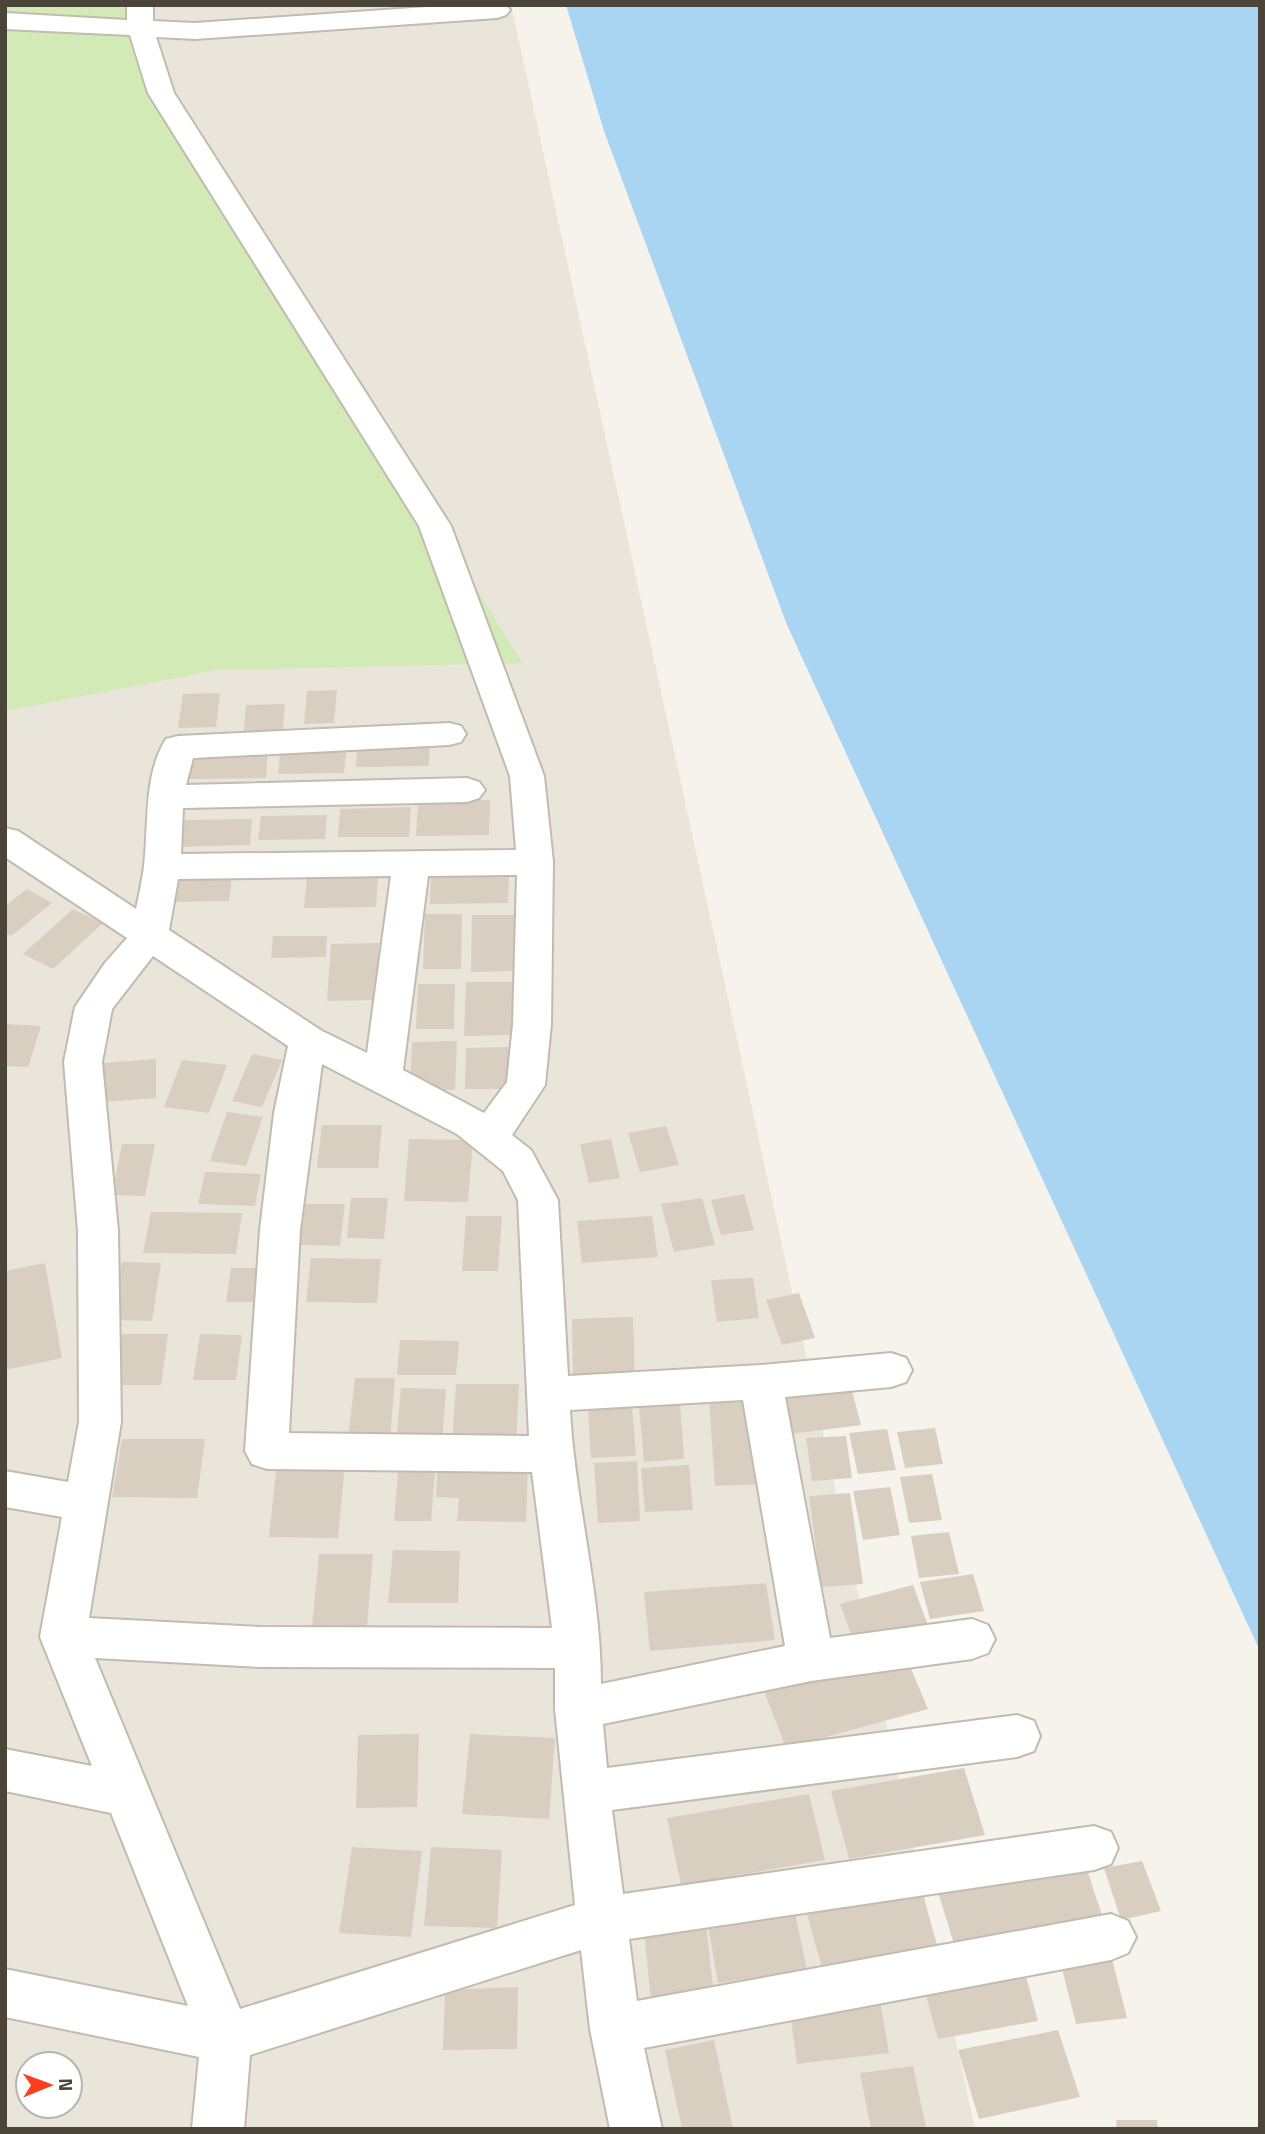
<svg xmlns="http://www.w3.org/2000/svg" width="1265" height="2134" font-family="'Titillium Web',sans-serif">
<rect width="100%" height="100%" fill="#f6f3ec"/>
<path fill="#eae5da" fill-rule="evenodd" d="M 5,5 L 511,5 L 975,2129 L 5,2129 ZM 28,2064 L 70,2064 L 70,2106 L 28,2106 Z"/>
<path fill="#d2eab5" d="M 5,5 L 121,5 L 522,663 L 217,670 L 5,711 Z"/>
<path fill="#a9d4f2" d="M 566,5 L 1260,5 L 1260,1651 L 787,625 L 604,131 Z"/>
<g fill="#d8cfc1">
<path d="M 337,690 L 334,723 L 304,724 L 307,691 Z"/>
<path d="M 220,693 L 216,727 L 178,728 L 183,694 Z"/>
<path d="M 285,704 L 282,737 L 243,737 L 246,705 Z"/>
<path d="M 430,739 L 429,766 L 356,767 L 358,740 Z"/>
<path d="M 347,745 L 344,773 L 278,774 L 281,746 Z"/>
<path d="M 268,748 L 266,778 L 189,779 L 193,749 Z"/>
<path d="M 490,800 L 489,835 L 416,836 L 418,801 Z"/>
<path d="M 411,807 L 409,837 L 338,837 L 340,809 Z"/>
<path d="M 327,815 L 325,839 L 258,840 L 261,816 Z"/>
<path d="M 252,819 L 250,845 L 176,847 L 180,820 Z"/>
<path d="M 509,874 L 508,903 L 430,904 L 431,875 Z"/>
<path d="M 232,875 L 229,901 L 168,902 L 172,876 Z"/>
<path d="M 307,876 L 378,876 L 376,907 L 304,908 Z"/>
<path d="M 27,889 L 52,903 L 11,936 L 5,933 L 5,906 Z"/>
<path d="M 73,909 L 103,923 L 53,969 L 23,954 Z"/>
<path d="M 425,914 L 462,914 L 461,969 L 423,969 Z"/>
<path d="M 472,915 L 514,915 L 513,971 L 471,972 Z"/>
<path d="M 273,936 L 327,936 L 326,957 L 271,958 Z"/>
<path d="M 379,943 L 376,1000 L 327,1001 L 331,944 Z"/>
<path d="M 466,982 L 513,982 L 512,1035 L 464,1036 Z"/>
<path d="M 418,984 L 455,984 L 454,1029 L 416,1029 Z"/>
<path d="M 5,1024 L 41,1026 L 28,1067 L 5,1066 Z"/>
<path d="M 457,1041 L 455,1090 L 410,1090 L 412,1042 Z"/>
<path d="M 510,1047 L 510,1089 L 465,1089 L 466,1048 Z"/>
<path d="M 252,1054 L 282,1060 L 262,1107 L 232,1101 Z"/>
<path d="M 156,1059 L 156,1098 L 102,1102 L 104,1063 Z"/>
<path d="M 182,1060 L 227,1065 L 209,1113 L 164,1107 Z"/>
<path d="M 227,1112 L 263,1117 L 246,1166 L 210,1161 Z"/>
<path d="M 322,1125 L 382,1125 L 378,1168 L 317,1168 Z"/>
<path d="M 666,1126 L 679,1165 L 640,1172 L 628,1133 Z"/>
<path d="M 409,1139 L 473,1140 L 468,1202 L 404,1201 Z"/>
<path d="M 611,1139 L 620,1178 L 589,1183 L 580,1144 Z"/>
<path d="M 122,1144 L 155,1144 L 145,1196 L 112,1195 Z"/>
<path d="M 205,1172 L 261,1174 L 255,1206 L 198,1204 Z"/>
<path d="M 744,1194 L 754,1230 L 721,1235 L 711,1200 Z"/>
<path d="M 351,1198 L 388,1198 L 384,1239 L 347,1238 Z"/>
<path d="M 702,1198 L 715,1245 L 674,1252 L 661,1204 Z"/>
<path d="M 305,1204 L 345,1204 L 340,1246 L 300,1245 Z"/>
<path d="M 151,1212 L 242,1213 L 236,1254 L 143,1253 Z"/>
<path d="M 466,1216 L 502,1216 L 498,1271 L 462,1271 Z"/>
<path d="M 652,1216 L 658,1257 L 582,1263 L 577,1221 Z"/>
<path d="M 311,1258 L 381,1259 L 377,1303 L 306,1302 Z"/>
<path d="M 122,1262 L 161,1263 L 152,1321 L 112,1320 Z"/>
<path d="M 45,1263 L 62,1358 L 5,1370 L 5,1271 Z"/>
<path d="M 231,1268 L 269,1268 L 265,1302 L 226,1302 Z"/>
<path d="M 753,1278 L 759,1318 L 717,1322 L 711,1280 Z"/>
<path d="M 799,1293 L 815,1338 L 782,1345 L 766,1300 Z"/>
<path d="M 633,1317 L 635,1383 L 573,1384 L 572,1319 Z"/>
<path d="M 122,1334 L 168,1334 L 161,1385 L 113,1385 Z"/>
<path d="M 200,1334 L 242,1335 L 236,1380 L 193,1380 Z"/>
<path d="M 400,1340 L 459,1341 L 456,1375 L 397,1375 Z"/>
<path d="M 355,1378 L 395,1378 L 390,1439 L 348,1438 Z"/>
<path d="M 456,1384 L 519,1384 L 516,1446 L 452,1445 Z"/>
<path d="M 851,1387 L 861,1425 L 791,1434 L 783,1395 Z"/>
<path d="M 401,1388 L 446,1389 L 442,1444 L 396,1444 Z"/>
<path d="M 757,1398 L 764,1484 L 715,1486 L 709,1399 Z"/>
<path d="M 680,1404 L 684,1459 L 644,1462 L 639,1406 Z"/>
<path d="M 632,1406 L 636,1456 L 591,1458 L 588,1408 Z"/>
<path d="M 935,1428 L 943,1464 L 905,1468 L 897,1432 Z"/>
<path d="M 887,1429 L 896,1470 L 858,1474 L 849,1433 Z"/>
<path d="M 846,1436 L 852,1478 L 812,1481 L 806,1438 Z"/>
<path d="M 122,1439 L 205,1439 L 197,1498 L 112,1497 Z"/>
<path d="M 399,1460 L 436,1460 L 431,1521 L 394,1521 Z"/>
<path d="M 438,1461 L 528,1463 L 526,1522 L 457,1521 L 459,1498 L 436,1497 Z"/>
<path d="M 637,1461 L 640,1521 L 598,1523 L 594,1463 Z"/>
<path d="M 277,1462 L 345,1463 L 338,1538 L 269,1537 Z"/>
<path d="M 689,1465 L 693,1510 L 645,1512 L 641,1468 Z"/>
<path d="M 932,1474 L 942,1520 L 909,1523 L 900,1477 Z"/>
<path d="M 890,1487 L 900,1535 L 863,1540 L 853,1491 Z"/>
<path d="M 850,1493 L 863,1584 L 821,1587 L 809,1496 Z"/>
<path d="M 949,1532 L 959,1574 L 919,1578 L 911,1536 Z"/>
<path d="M 393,1550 L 460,1551 L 458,1603 L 388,1603 Z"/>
<path d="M 319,1554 L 373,1554 L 367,1627 L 312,1627 Z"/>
<path d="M 973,1574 L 984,1611 L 930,1619 L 920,1582 Z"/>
<path d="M 766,1583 L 775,1640 L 650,1651 L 644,1592 Z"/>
<path d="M 913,1585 L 929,1628 L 856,1647 L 840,1604 Z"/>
<path d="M 904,1652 L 928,1709 L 786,1748 L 764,1691 Z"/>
<path d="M 419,1734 L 417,1807 L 356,1808 L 358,1735 Z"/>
<path d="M 470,1734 L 555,1738 L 549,1819 L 462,1814 Z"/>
<path d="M 964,1768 L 985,1835 L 849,1859 L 831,1791 Z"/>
<path d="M 809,1794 L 825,1860 L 681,1885 L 667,1818 Z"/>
<path d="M 352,1847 L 422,1851 L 411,1937 L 339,1933 Z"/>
<path d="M 431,1847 L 502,1850 L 497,1928 L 424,1926 Z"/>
<path d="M 1084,1861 L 1103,1918 L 955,1947 L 937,1889 Z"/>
<path d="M 1142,1861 L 1161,1911 L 1121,1920 L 1104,1868 Z"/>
<path d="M 921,1888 L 938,1948 L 823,1971 L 806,1911 Z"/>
<path d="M 795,1913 L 807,1970 L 718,1983 L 708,1926 Z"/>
<path d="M 706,1925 L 714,1995 L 651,2001 L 644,1931 Z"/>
<path d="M 1111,1955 L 1127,2018 L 1076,2024 L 1060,1961 Z"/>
<path d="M 1024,1969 L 1038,2021 L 938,2039 L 924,1988 Z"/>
<path d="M 518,1987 L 517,2049 L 443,2050 L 445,1990 Z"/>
<path d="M 880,2001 L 889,2053 L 797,2064 L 790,2011 Z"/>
<path d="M 1058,2030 L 1080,2097 L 979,2119 L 958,2050 Z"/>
<path d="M 714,2040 L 733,2129 L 682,2129 L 665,2050 Z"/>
<path d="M 913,2066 L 926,2128 L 871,2129 L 860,2073 Z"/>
<path d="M 1116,2120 L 1157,2120 L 1158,2129 L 1117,2129 Z"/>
</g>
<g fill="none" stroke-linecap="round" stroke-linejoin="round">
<defs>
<path id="minor" d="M 127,5 L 153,5 L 153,21 L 195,23 L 456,5 L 506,5 L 510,10 L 506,15 L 497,18 L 195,39 L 156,37 L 174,93 L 451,526 L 544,776 L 553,862 L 551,1024 L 545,1085 L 512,1135 L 531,1150 L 558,1200 L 568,1376 L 761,1365 L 891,1353 L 906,1358 L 912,1370 L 906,1382 L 891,1387 L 785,1397 L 830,1638 L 972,1619 L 988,1625 L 995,1639 L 988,1653 L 972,1659 L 811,1681 L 603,1724 L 607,1768 L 1017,1715 L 1034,1721 L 1040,1736 L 1034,1751 L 1017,1757 L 612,1810 L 623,1894 L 1094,1826 L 1111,1832 L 1118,1848 L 1111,1864 L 1094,1870 L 629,1939 L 637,2001 L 1111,1914 L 1128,1921 L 1136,1937 L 1128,1953 L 1111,1960 L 644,2048 L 662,2129 L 610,2129 L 590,2029 L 581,1950 L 250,2055 L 244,2129 L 192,2129 L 199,2057 L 5,2017 L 5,1969 L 188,2006 L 111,1813 L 5,1791 L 5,1749 L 92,1766 L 40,1637 L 62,1517 L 5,1507 L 5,1471 L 68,1482 L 79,1422 L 78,1231 L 64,1062 L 75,1007 L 105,963 L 127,938 L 5,857 L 5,828 L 18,831 L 136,909 C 139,895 142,881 144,866 C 149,825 143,775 166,739 L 178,736 L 449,723 L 461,726 L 466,734 L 461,742 L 449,745 L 193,758 L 186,785 L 467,778 L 479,782 L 485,790 L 479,798 L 467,802 L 183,808 L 181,854 L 516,850 L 510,776 L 419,526 L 148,93 L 130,35 L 5,29 L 5,13 L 127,20 ZM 517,875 L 513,1024 L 507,1082 L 484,1113 L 403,1070 L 428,876 ZM 391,876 L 367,1053 L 322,1031 L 169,930 L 178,879 ZM 153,956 L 288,1046 L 274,1113 L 260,1230 L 245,1451 L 252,1464 L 267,1469 L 532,1472 L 552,1628 L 260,1627 L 89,1618 L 121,1422 L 118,1231 L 102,1062 L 112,1009 ZM 322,1064 L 457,1134 L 503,1171 L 518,1200 L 529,1436 L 289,1433 L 300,1230 ZM 743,1400 L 785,1646 L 601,1684 C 601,1592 575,1502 570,1410 ZM 95,1658 L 260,1667 L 555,1668 L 555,1709 L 575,1905 L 240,2009 Z"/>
</defs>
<use href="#minor" stroke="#c2bbae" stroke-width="4"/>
<use href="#minor" fill="#fff" fill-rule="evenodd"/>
</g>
<rect width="1265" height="2134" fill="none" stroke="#4b4439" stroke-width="14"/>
<g transform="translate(49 2085) rotate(89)"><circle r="33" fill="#ffffff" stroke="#b7b4b0" stroke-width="2"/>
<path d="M0-5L12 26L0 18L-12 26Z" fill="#fc3f1d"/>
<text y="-10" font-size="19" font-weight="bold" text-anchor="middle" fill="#4b4439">N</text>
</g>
</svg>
